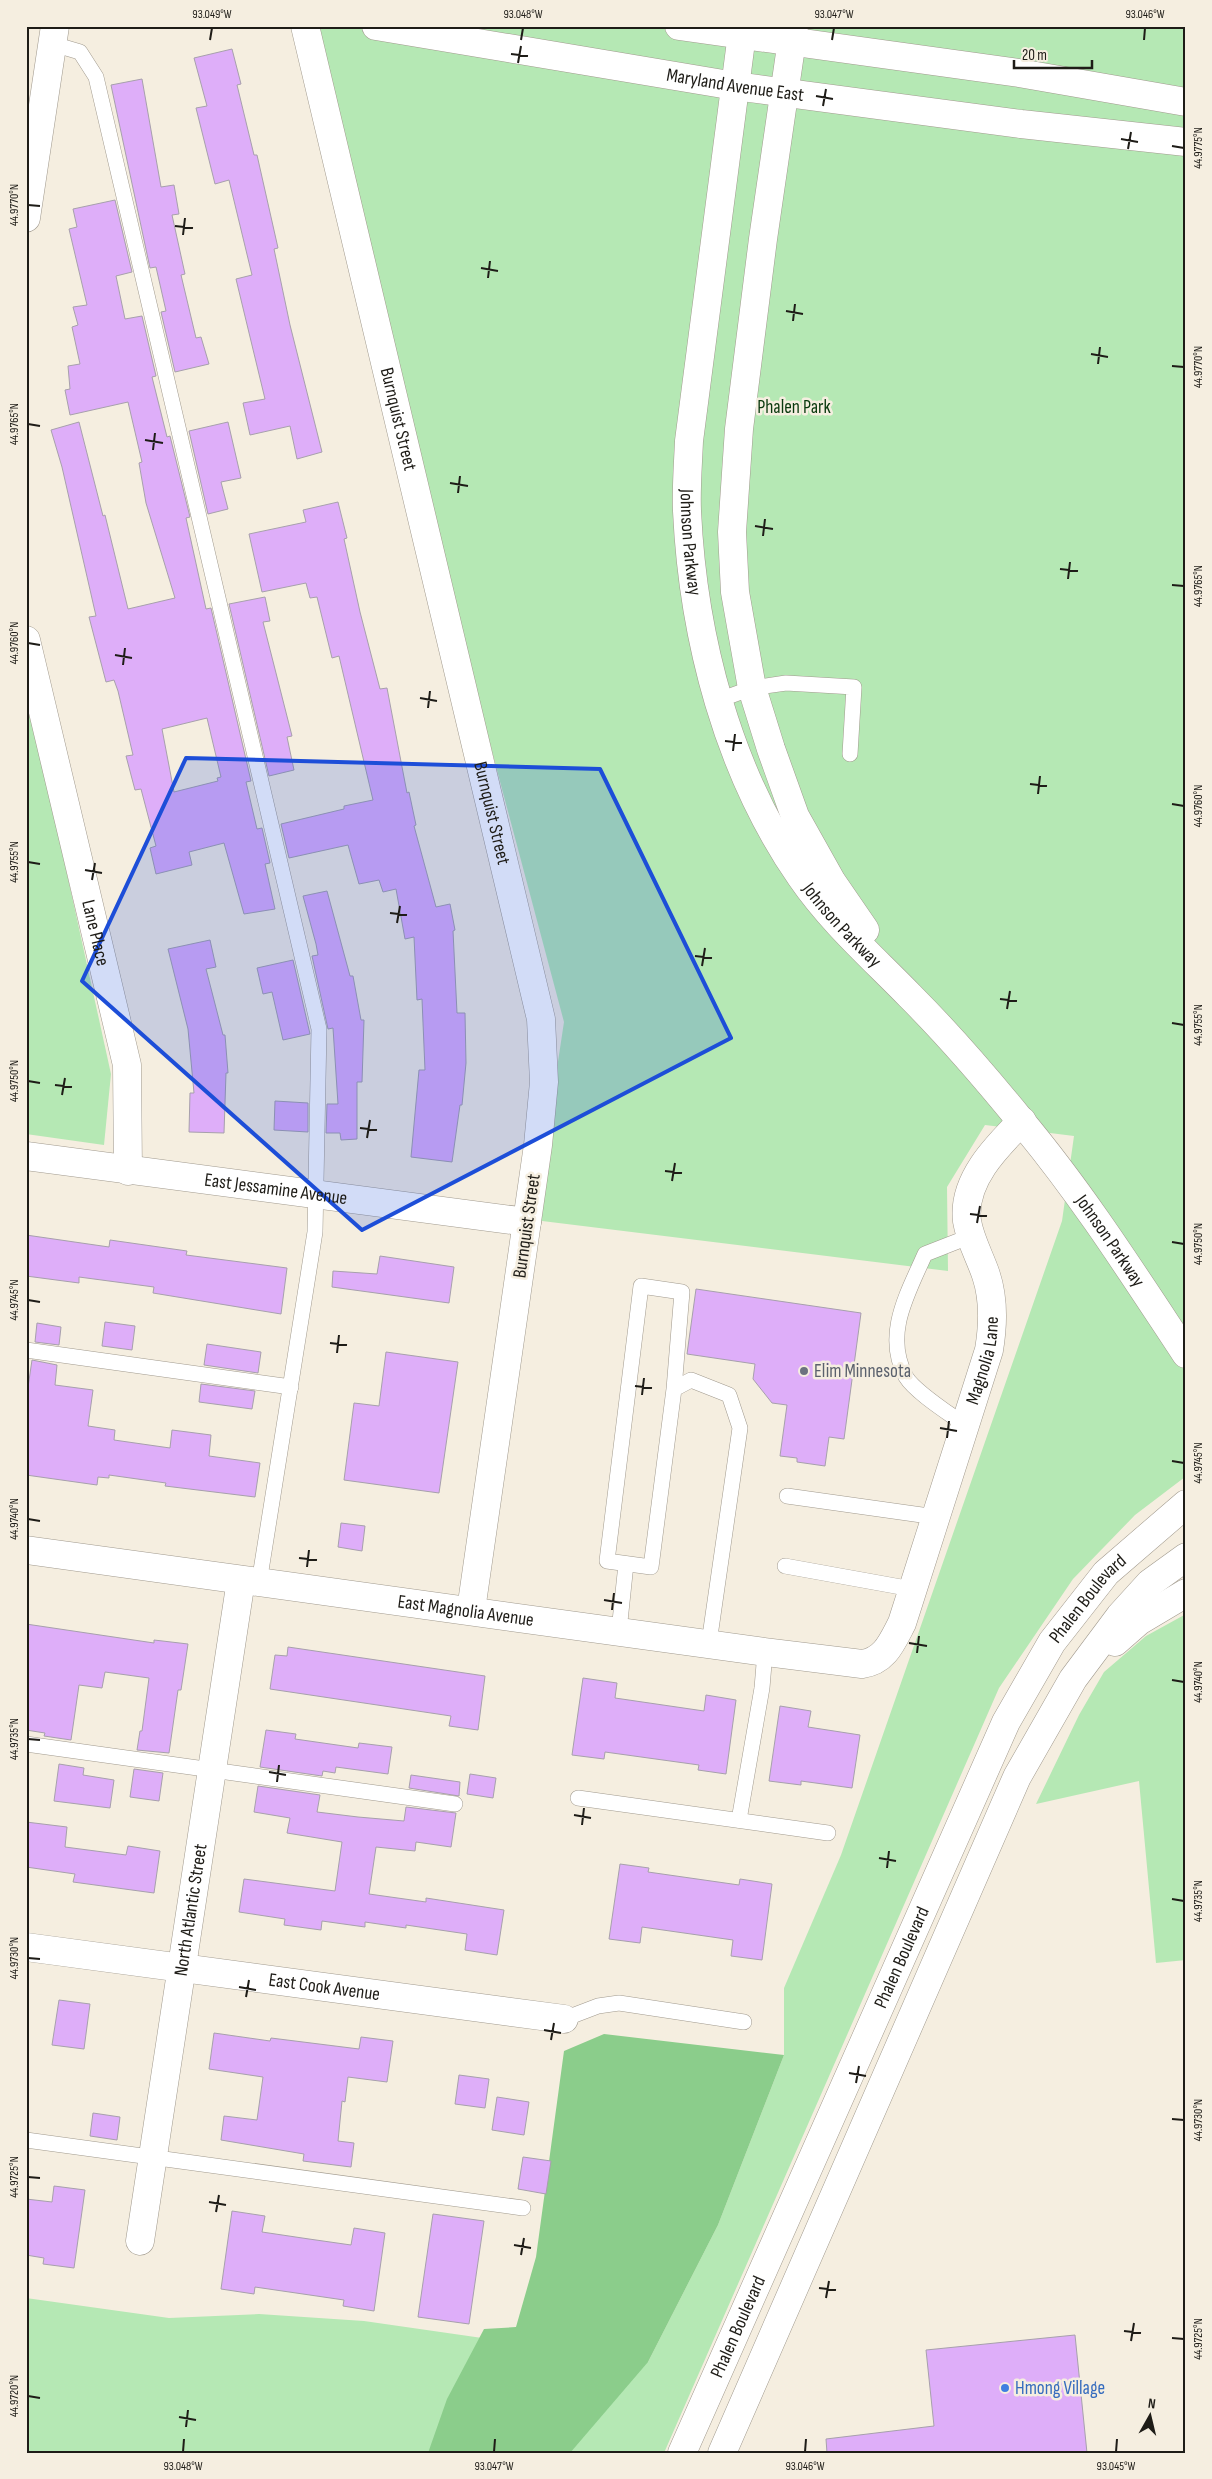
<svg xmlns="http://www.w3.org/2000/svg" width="1212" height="2479" font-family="'Sofia Sans Condensed',sans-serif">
<rect width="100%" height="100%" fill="#f5eee0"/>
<g fill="#b5e8b4">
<path d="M 299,26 L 1186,26 L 1185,1477 L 1135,1515 L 1073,1579 L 999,1688 L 664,2453 L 26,2453 L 26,2298 L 169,2318 L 259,2314 L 364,2321 L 648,2362 L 718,2225 L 784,2055 L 784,1988 L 841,1855 L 1062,1221 L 1074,1136 L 985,1125 L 947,1187 L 948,1271 L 534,1220 L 564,1022 Z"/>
<path d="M 26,687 L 111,1074 L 104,1145 L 26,1134 Z"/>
<path d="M 1186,1614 L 1186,1960 L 1156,1963 L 1139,1781 L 1036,1804 L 1079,1715 L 1104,1672 L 1146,1636 Z"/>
</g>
<path fill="#8bcd8b" d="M 604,2034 L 784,2055 L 718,2225 L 648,2362 L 570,2453 L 428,2453 L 447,2399 L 484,2329 L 516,2327 L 536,2257 L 564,2051 Z"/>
<g fill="#deaef9" stroke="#a7a0ac" fill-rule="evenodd">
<path d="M 232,49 L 241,84 L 237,85 L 254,155 L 257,155 L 278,248 L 274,249 L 290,325 L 322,452 L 297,459 L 290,426 L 250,435 L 243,403 L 265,399 L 236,279 L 252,275 L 229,180 L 215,184 L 196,108 L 207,106 L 194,58 Z"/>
<path d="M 142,79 L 161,187 L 174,185 L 179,214 L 172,215 L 185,274 L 181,275 L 196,338 L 201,337 L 209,364 L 175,372 L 161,312 L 166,311 L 156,267 L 150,268 L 111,85 Z"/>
<path d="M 115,200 L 132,272 L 116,276 L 125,319 L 142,316 L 156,376 L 152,377 L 167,437 L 170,436 L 190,517 L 186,518 L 206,609 L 211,608 L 251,781 L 246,782 L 257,829 L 262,828 L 270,863 L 265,864 L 275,909 L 244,914 L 224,843 L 189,852 L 192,865 L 156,874 L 150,848 L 156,846 L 141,789 L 135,790 L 126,756 L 133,755 L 118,691 L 114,680 L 106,682 L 89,617 L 96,616 L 62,467 L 51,430 L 79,422 L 103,516 L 105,515 L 128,609 L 175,598 L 146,503 L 139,463 L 142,462 L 128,402 L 70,415 L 65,390 L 70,389 L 68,366 L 80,364 L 72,327 L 78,325 L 73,307 L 87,305 L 69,229 L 77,227 L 73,209 ZM 207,718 L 221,777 L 217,778 L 218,781 L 174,792 L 162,729 Z"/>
<path d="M 228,422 L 241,478 L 221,482 L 228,509 L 208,514 L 189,431 Z"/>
<path d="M 338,502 L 347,538 L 344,539 L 360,612 L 380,689 L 387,688 L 407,793 L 409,792 L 416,825 L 414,826 L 436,907 L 450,904 L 455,930 L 453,931 L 457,1013 L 465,1013 L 466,1063 L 462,1105 L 460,1105 L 452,1162 L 411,1157 L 419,1070 L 425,1070 L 422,999 L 417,1000 L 414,937 L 405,939 L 396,889 L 383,892 L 379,880 L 359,884 L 348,845 L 289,858 L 281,824 L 344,809 L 344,806 L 373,800 L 339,656 L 332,658 L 317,597 L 310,598 L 306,583 L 262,592 L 249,534 L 306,522 L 303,510 Z"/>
<path d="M 265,597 L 270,621 L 263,622 L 292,736 L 287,737 L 294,770 L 269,776 L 229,604 Z"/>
<path d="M 327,891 L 350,976 L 353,976 L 361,1020 L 364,1020 L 362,1082 L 357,1082 L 357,1139 L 341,1140 L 340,1133 L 326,1133 L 327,1104 L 338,1104 L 333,1028 L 328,1029 L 312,956 L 318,955 L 316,944 L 303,896 Z"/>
<path d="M 210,940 L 216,967 L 206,969 L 223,1035 L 225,1035 L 228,1073 L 226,1073 L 224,1133 L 189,1132 L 190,1093 L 194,1093 L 188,1029 L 168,949 Z"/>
<path d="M 293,960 L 310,1034 L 283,1040 L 272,992 L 263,994 L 257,968 Z"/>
<path d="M 275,1101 L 308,1103 L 308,1132 L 274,1130 Z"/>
<path d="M 26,1235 L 109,1247 L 110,1240 L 187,1251 L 186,1255 L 287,1268 L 281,1314 L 153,1293 L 154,1287 L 79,1277 L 79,1283 L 26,1276 Z"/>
<path d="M 380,1256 L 454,1267 L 449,1303 L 332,1287 L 333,1271 L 377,1274 Z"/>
<path d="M 696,1289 L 861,1313 L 844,1439 L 829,1437 L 825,1466 L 797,1462 L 797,1458 L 780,1456 L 787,1405 L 772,1403 L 753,1379 L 755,1364 L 687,1354 Z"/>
<path d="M 105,1322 L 135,1326 L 132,1350 L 102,1346 Z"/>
<path d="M 37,1323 L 61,1327 L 59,1345 L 35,1342 Z"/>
<path d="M 207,1344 L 261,1352 L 258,1373 L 204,1365 Z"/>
<path d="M 386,1352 L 458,1362 L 439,1493 L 344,1480 L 354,1403 L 379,1406 Z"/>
<path d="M 32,1360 L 57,1365 L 55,1385 L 93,1390 L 88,1426 L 115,1430 L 114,1440 L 170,1448 L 172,1430 L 211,1435 L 209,1456 L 260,1463 L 255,1497 L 165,1486 L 166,1483 L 109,1475 L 109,1478 L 98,1477 L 97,1485 L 26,1475 L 26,1401 Z"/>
<path d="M 201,1384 L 255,1391 L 252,1409 L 199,1402 Z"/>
<path d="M 341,1523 L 365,1526 L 362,1551 L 338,1547 Z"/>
<path d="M 26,1624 L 154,1643 L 154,1640 L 188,1644 L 181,1690 L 178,1690 L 169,1753 L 137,1750 L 140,1731 L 142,1731 L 149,1678 L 105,1672 L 102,1688 L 79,1685 L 71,1740 L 44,1736 L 45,1733 L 26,1730 Z"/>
<path d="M 288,1647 L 485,1676 L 478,1730 L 449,1726 L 451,1716 L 270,1689 L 275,1655 L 287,1656 Z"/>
<path d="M 583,1678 L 617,1683 L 615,1698 L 704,1711 L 706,1695 L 736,1700 L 726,1774 L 698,1770 L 699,1765 L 605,1752 L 604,1759 L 572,1755 Z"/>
<path d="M 780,1706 L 811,1711 L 808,1727 L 860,1735 L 852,1788 L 801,1781 L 801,1785 L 769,1781 Z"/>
<path d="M 266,1730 L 296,1734 L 295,1739 L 358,1748 L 359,1743 L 392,1747 L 388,1774 L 336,1767 L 335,1773 L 323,1771 L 322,1776 L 260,1767 Z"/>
<path d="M 59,1764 L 84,1768 L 83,1775 L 114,1780 L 110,1808 L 54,1801 Z"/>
<path d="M 134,1769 L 163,1773 L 159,1801 L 130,1797 Z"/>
<path d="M 470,1774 L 496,1778 L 493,1798 L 467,1794 Z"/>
<path d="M 411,1775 L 460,1782 L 459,1796 L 409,1788 Z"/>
<path d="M 258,1786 L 320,1795 L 317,1812 L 358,1817 L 404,1821 L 406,1807 L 456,1813 L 451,1847 L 416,1842 L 415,1851 L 376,1847 L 369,1894 L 426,1902 L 426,1898 L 504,1910 L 497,1955 L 465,1950 L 467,1934 L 406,1925 L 406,1928 L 365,1922 L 365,1927 L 322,1921 L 321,1930 L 284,1925 L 285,1919 L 239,1912 L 244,1879 L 335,1891 L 342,1842 L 287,1833 L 290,1818 L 254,1812 Z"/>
<path d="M 26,1822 L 67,1827 L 65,1847 L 126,1855 L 128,1846 L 160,1851 L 154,1893 L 73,1882 L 75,1874 L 26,1867 Z"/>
<path d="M 620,1864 L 649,1868 L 648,1872 L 739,1885 L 740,1879 L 772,1884 L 762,1960 L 731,1956 L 733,1940 L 642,1927 L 640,1943 L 609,1939 Z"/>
<path d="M 59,2000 L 90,2004 L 84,2049 L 52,2045 Z"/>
<path d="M 214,2033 L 270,2041 L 271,2038 L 359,2049 L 361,2037 L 393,2041 L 387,2082 L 348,2077 L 345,2102 L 342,2101 L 338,2141 L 354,2143 L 351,2167 L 303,2161 L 304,2154 L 221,2140 L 224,2116 L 257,2120 L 263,2077 L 209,2069 Z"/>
<path d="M 459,2075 L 489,2079 L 485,2108 L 455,2104 Z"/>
<path d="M 497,2097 L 529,2102 L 524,2135 L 492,2130 Z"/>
<path d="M 93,2113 L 120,2117 L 117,2140 L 90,2136 Z"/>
<path d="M 523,2157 L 551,2161 L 546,2194 L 518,2189 Z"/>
<path d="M 54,2186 L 85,2190 L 74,2268 L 43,2264 L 44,2258 L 26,2255 L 26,2199 L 52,2202 Z"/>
<path d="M 232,2211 L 265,2216 L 262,2232 L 309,2239 L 351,2245 L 354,2228 L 385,2233 L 374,2311 L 343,2306 L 344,2300 L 255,2287 L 254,2294 L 221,2289 Z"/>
<path d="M 433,2214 L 484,2221 L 469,2324 L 418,2317 Z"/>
<path d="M 1075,2335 L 1087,2453 L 827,2453 L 826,2439 L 934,2426 L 926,2350 Z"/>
</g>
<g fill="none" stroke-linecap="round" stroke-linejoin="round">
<defs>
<g id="lane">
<path d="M 53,44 L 80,52 L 96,77 L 319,1029 L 315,1232 L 259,1583"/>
<path d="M 719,700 L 752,688 L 786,683 L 854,687 L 850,754"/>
<path d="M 26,1350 L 291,1387"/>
<path d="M 674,1389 L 682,1292 L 641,1286 L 607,1561 L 651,1567 L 674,1389 L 691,1380 L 729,1395 L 740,1428 L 709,1643"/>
<path d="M 965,1425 C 950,1414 915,1392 906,1377 C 883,1334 908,1293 925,1254 L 971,1236"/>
<path d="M 787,1496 L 936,1517"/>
<path d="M 785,1566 L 912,1589"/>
<path d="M 619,1631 L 626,1564"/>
<path d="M 26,1744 L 455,1804"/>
<path d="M 578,1798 L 828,1833"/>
<path d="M 739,1820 L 762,1688 L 765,1652"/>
<path d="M 564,2019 L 598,2006 L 619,2003 L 744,2022"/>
<path d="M 26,2140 L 523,2208"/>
</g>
<g id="street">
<path id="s1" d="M 305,26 L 541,1019 L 544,1082 L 538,1145 L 471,1610"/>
<path d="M 26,218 L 55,26"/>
<path id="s2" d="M 26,640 L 127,1065 L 128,1171"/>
<path id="s3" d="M 26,1156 L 527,1222"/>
<path id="s4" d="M 26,1550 L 765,1652 L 862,1664 C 885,1661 892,1642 902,1623 L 989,1350 C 993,1326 994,1299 986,1275 C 980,1257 970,1240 967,1221 C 962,1181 996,1147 1022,1121"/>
<path id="s5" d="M 26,1947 L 564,2019"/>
<path id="s6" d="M 140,2241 L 241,1580"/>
</g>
<g id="secondary">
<path id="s7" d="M 376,26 L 735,86 L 1021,124 L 1186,142"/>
<path d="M 679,26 L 1019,73 L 1186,102"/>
<path id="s8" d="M 743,26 L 689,441 C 688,465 686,488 687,511 C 693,638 728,772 801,877 C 832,922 872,957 910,996 C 949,1035 986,1078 1021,1121 C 1082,1194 1133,1274 1186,1354"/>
<path d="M 794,26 L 763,239 L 739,429 L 732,532 L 735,592 L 752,688 L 771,749 L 795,816 L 832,882 L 865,930"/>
<path d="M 1115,1642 L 1139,1621 L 1186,1593"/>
<path id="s9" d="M 682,2453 L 1006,1722 L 1052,1642 L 1106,1573 L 1186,1504"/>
<path d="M 722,2453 L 1017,1777 L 1073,1679 L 1120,1616 L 1150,1583 L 1186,1557"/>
</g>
</defs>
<use href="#lane" stroke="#a19a8e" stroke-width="16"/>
<use href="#street" stroke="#a19a8e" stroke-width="29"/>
<use href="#secondary" stroke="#a19a8e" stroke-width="29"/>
<use href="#lane" stroke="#fff" stroke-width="15"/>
<use href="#street" stroke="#fff" stroke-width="28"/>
<use href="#secondary" stroke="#fff" stroke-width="28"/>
</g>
<path fill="#1d4ed8" fill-opacity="0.2" stroke="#1d4ed8" stroke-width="4" stroke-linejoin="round" d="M 186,758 L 600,769 L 731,1038 L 362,1230 L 82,981 Z"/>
<path fill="none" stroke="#1e1c17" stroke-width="2" d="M 210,40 L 212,28M 521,40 L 523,28M 832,40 L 834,28M 1144,40 L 1145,28M 511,54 L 528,56M 518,63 L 521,46M 816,96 L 833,99M 823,106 L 826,89M 1121,139 L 1138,142M 1172,146 L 1184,148M 1128,149 L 1131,132M 28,205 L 40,206M 175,226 L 193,228M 183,235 L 185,218M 481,268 L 498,271M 488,278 L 490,261M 786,311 L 803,314M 793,321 L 795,304M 1091,354 L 1108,357M 1098,364 L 1100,347M 1172,366 L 1184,367M 28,424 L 40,426M 145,440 L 163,443M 153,450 L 155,433M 450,483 L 468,486M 458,493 L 460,476M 755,526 L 773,529M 763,536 L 765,519M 1060,569 L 1078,571M 1068,579 L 1070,562M 1172,585 L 1184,586M 28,643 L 40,645M 115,655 L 132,658M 123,665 L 125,648M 420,698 L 437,701M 428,708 L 430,691M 725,741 L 742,743M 733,751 L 735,734M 1030,784 L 1047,786M 1038,794 L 1040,776M 1172,804 L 1184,806M 28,862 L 40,864M 85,870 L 102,873M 92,880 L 95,863M 390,913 L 407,915M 397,923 L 400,906M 695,956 L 712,958M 702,966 L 705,948M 1000,999 L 1017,1001M 1007,1009 L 1010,991M 1172,1023 L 1184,1025M 28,1081 L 40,1083M 55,1085 L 72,1087M 62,1095 L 65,1078M 360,1128 L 377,1130M 367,1138 L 370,1120M 665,1171 L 682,1173M 672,1181 L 675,1163M 970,1214 L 987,1216M 977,1223 L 980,1206M 1172,1242 L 1184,1244M 28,1300 L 40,1302M 330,1343 L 347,1345M 337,1353 L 339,1335M 635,1386 L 652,1388M 642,1395 L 644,1378M 940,1428 L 957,1431M 947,1438 L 949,1421M 1172,1461 L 1184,1463M 28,1519 L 40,1521M 299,1558 L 317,1560M 307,1567 L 309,1550M 604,1600 L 622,1603M 612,1610 L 614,1593M 909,1643 L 927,1646M 917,1653 L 919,1636M 1172,1680 L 1184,1682M 28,1739 L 40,1740M 269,1772 L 286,1775M 277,1782 L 279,1765M 574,1815 L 591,1818M 582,1825 L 584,1808M 879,1858 L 896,1861M 887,1868 L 889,1851M 1172,1899 L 1184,1901M 28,1958 L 40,1959M 239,1987 L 256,1990M 246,1997 L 249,1980M 544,2030 L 561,2033M 551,2040 L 554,2023M 849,2073 L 866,2076M 856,2083 L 859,2066M 1172,2119 L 1184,2120M 28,2177 L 40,2178M 209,2202 L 226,2205M 216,2212 L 219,2195M 514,2245 L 531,2248M 521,2255 L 524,2238M 819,2288 L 836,2290M 826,2298 L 829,2281M 1124,2331 L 1141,2333M 1172,2338 L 1184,2339M 1131,2341 L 1134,2323M 28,2396 L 40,2398M 179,2417 L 196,2420M 186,2427 L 188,2410M 183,2452 L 184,2439M 494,2452 L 495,2439M 805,2452 L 806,2439M 1116,2452 L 1117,2439"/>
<circle fill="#6b7280" stroke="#f5eee0" stroke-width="2" cx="804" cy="1371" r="5"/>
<circle fill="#3f7fe0" stroke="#f5eee0" stroke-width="2" cx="1005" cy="2388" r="5"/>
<g text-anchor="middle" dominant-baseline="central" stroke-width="5" stroke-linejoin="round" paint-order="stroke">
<g font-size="19" fill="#1e1c17" stroke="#f5eee0">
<text stroke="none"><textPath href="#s7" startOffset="364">Maryland Avenue East</textPath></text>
<text stroke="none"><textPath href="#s1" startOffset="404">Burnquist Street</textPath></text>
<text stroke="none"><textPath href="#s8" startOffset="520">Johnson Parkway</textPath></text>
<text stroke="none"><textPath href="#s1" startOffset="809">Burnquist Street</textPath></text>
<text stroke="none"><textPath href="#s8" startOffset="940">Johnson Parkway</textPath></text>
<text stroke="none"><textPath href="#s2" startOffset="301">Lane Place</textPath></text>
<text stroke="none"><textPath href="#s3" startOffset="252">East Jessamine Avenue</textPath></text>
<text transform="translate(527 1226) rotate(-82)">Burnquist Street</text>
<text stroke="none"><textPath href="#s8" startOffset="1355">Johnson Parkway</textPath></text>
<text stroke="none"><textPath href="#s4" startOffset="1179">Magnolia Lane</textPath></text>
<text stroke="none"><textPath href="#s9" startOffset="948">Phalen Boulevard</textPath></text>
<text stroke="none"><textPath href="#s4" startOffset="444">East Magnolia Avenue</textPath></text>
<text stroke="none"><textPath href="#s6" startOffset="335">North Atlantic Street</textPath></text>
<text stroke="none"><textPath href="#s9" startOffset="542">Phalen Boulevard</textPath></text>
<text stroke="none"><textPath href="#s5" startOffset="301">East Cook Avenue</textPath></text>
<text stroke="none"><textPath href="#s9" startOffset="138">Phalen Boulevard</textPath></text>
</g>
<g font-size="19" fill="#09390e" stroke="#f5eee0">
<text x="794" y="407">Phalen Park</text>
</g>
<g font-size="19" fill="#5b616d" stroke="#f5eee0" text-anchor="start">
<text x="814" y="1371">Elim Minnesota</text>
</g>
<g font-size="19" fill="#366cbe" stroke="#f5eee0" text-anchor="start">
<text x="1015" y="2388">Hmong Village</text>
</g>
</g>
<rect width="1212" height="2479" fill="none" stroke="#f5eee0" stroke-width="55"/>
<g transform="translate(1150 2416) rotate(8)" stroke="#f5eee0" stroke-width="4" paint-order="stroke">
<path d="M0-4L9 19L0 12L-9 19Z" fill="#1e1c17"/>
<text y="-8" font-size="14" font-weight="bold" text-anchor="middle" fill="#1e1c17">N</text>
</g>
<path d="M1014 60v8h78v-8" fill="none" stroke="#1e1c17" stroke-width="2.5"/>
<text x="1022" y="60" font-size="15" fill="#1e1c17" stroke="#f5eee0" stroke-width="4" paint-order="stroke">20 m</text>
<rect x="28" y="28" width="1156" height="2424" fill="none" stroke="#1e1c17" stroke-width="2"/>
<g font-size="12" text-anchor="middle" fill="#1e1c17">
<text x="212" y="18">93.049°W</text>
<text x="523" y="18">93.048°W</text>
<text x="834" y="18">93.047°W</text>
<text x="1145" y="18">93.046°W</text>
<text transform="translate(1198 148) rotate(-90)" y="4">44.9775°N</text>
<text transform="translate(14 205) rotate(-90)" y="4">44.9770°N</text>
<text transform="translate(1198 367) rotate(-90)" y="4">44.9770°N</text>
<text transform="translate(14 424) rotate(-90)" y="4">44.9765°N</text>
<text transform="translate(1198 586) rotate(-90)" y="4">44.9765°N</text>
<text transform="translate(14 643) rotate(-90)" y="4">44.9760°N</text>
<text transform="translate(1198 806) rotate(-90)" y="4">44.9760°N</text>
<text transform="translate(14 862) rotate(-90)" y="4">44.9755°N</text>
<text transform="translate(1198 1025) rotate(-90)" y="4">44.9755°N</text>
<text transform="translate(14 1081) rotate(-90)" y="4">44.9750°N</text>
<text transform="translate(1198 1244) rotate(-90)" y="4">44.9750°N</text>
<text transform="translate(14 1300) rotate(-90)" y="4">44.9745°N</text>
<text transform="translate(1198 1463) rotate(-90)" y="4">44.9745°N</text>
<text transform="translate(14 1519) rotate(-90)" y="4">44.9740°N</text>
<text transform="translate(1198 1682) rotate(-90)" y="4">44.9740°N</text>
<text transform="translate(14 1739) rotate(-90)" y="4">44.9735°N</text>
<text transform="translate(1198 1901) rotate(-90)" y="4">44.9735°N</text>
<text transform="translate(14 1958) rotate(-90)" y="4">44.9730°N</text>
<text transform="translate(1198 2120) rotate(-90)" y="4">44.9730°N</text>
<text transform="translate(14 2177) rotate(-90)" y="4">44.9725°N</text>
<text transform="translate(1198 2339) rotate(-90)" y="4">44.9725°N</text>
<text transform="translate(14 2396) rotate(-90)" y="4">44.9720°N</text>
<text x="183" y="2470">93.048°W</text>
<text x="494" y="2470">93.047°W</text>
<text x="805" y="2470">93.046°W</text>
<text x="1116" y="2470">93.045°W</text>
</g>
</svg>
